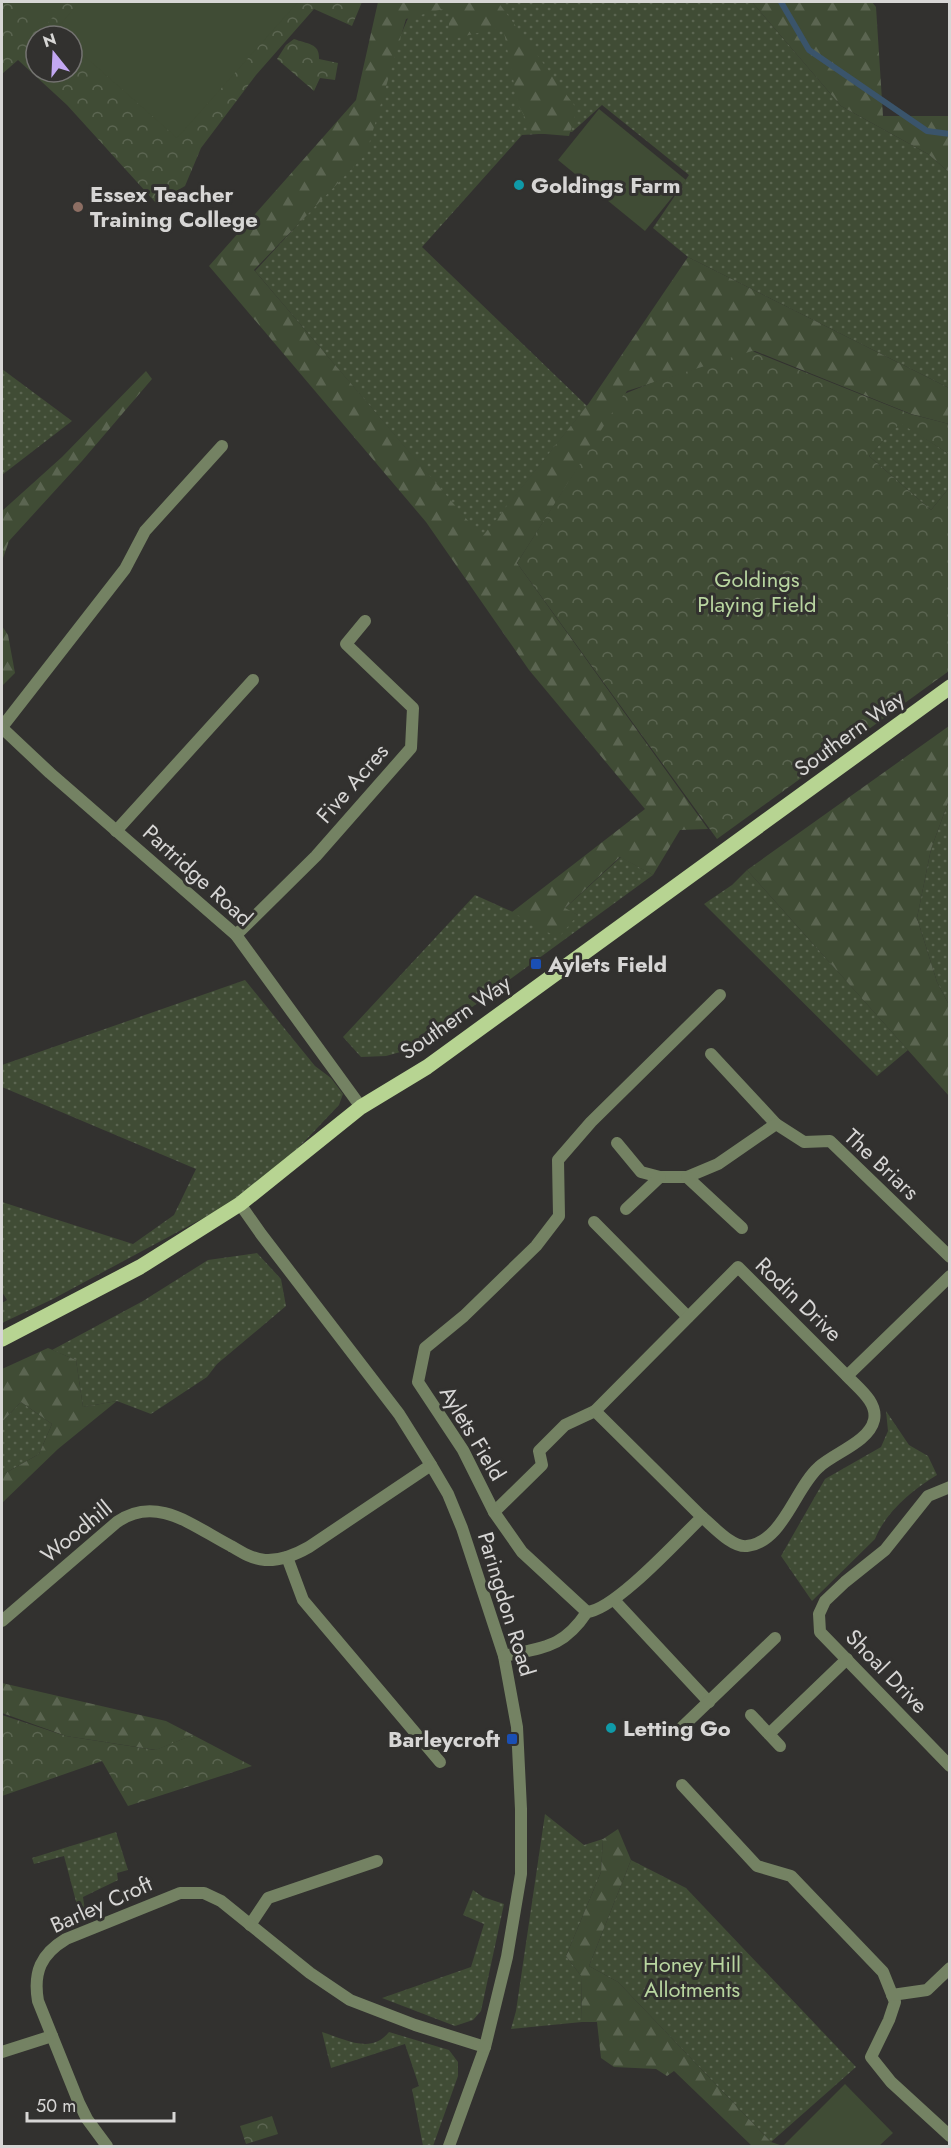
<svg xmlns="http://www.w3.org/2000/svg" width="951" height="2148" font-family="Jost,sans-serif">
<defs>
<pattern id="grass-dots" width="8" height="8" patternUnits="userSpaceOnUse" patternTransform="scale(1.5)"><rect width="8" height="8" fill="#404c35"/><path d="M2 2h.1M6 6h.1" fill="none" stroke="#5b6551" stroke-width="1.8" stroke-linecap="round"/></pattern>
<pattern id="forest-firs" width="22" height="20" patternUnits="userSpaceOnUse" patternTransform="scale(1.5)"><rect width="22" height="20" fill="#404c35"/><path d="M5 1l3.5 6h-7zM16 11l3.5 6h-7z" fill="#5b6551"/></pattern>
<pattern id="park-crowns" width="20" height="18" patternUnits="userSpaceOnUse" patternTransform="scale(1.5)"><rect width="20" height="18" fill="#404c35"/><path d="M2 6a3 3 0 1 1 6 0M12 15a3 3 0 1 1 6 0" fill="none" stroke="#5b6551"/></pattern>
</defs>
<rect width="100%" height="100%" fill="#32312f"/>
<g fill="url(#grass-dots)">
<path d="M 415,2 L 752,2 L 841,106 L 928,154 L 949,172 L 949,388 L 688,257 L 653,228 L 689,175 L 602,105 L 572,132 L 522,135 L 422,247 L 587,406 L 482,538 L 255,271 L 361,156 L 399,39 Z"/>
<path d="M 2,369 L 72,421 L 2,475 Z"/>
<path d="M 900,422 L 949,454 L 949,488 L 931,510 L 869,456 Z"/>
<path d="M 949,800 L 949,1005 L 937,982 L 917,918 L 931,849 Z"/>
<path d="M 621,857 L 653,875 L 453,1021 L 426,1038 L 404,1051 L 386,1056 L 361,1057 L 343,1037 L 475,895 L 513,912 L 578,915 L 564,909 Z"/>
<path d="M 747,870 L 908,1050 L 877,1076 L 704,904 L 732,885 Z"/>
<path d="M 245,980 L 315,1066 L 331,1078 L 343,1094 L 339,1105 L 261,1187 L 53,1299 L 2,1323 L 2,1303 L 7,1300 L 2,1292 L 2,1202 L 133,1244 L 174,1215 L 196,1169 L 2,1087 L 2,1065 Z"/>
<path d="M 257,1253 L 281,1279 L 286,1306 L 217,1364 L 207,1377 L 151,1414 L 117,1401 L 83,1407 L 76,1360 L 52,1350 L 143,1301 L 208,1260 Z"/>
<path d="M 21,1402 L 52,1424 L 39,1454 L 2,1475 L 2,1422 Z"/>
<path d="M 886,1411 L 909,1445 L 928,1456 L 937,1475 C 913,1489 885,1513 875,1539 L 812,1601 L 781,1556 L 825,1479 L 881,1447 L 888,1431 Z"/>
<path d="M 545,1814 L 584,1845 L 603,1839 L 601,1872 L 566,1956 L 581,1976 L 582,2022 L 511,2029 L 516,2011 Z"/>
<path d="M 116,1832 L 128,1870 L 117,1873 L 118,1880 L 83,1897 L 86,1917 L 78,1909 L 64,1856 L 34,1864 L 32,1858 Z"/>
<path d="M 631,1860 L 686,1888 L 856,2067 L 771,2142 L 618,1982 L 589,1966 Z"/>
<path d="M 473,1890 L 483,1897 L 504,1904 L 481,2011 L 473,2020 L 455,2026 L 382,1998 L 471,1967 L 484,1924 L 463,1915 Z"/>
<path d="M 322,2032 C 345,2039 371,2055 389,2032 L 449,2050 L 458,2062 L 458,2076 L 433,2146 L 423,2146 L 412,2089 L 419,2086 L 405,2044 L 331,2068 Z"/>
</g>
<g fill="url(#forest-firs)">
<path d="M 378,2 L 498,2 L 577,109 L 569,136 L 533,133 L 518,104 L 503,27 L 448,40 L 450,7 L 406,19 L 366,154 L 254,270 L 482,537 L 589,403 L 688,257 L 949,388 L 949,424 L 911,414 L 755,351 L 627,391 L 517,563 L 708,829 L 680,830 L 653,875 L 620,857 L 565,908 L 578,915 L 558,938 L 512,912 L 645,809 L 529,670 L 426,522 L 209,266 L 356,100 Z"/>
<path d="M 752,2 L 872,2 L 876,7 L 883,116 L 949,116 L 949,172 L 928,154 L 841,106 Z"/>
<path d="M 146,371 L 152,379 L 82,461 L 9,541 L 2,561 L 2,511 L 62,457 Z"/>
<path d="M 2,626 L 8,635 L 15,673 L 2,686 Z"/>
<path d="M 949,726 L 949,800 L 931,849 L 917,918 L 937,982 L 949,1005 L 949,1096 L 747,870 Z"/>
<path d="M 48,1348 L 76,1360 L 83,1407 L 117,1401 L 58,1449 L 2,1503 L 2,1475 L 39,1454 L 52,1424 L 21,1402 L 2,1422 L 2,1369 Z"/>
<path d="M 2,1683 L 166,1721 L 193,1735 L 156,1750 L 66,1736 L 2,1713 Z"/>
<path d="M 618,1829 L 631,1860 L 589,1966 L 618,1982 L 771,2142 L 783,2146 L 752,2146 L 674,2071 L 667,2076 L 656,2069 L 614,2067 L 601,2058 L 597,2022 L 582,2022 L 581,1976 L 566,1956 L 601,1872 L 603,1839 Z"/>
</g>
<g fill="url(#park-crowns)" fill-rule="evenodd">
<path d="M 2,2 L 362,2 L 352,26 L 314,9 L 256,75 L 201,148 L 185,186 L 156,203 L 67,105 L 18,60 L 2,74 ZM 36,36 L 72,36 L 72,72 L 36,72 Z"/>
<path d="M 294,39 C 307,44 320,43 319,59 L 338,63 L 335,80 L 320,78 L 314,91 L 277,59 L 286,45 Z"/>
<path d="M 752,351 L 910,414 L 949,424 L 949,454 L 900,423 L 869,456 L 931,510 L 949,488 L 949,671 L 717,839 L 517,563 L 624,394 L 651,383 Z"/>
<path d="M 2,1715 L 66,1736 L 155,1750 L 193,1735 L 252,1766 L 128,1806 L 102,1761 L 2,1796 Z"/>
<path d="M 272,2116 L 278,2134 L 246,2144 L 240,2126 Z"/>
</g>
<g fill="#404c35">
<path d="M 20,2 L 66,2 L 46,25 Z"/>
<path d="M 80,2 L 298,2 L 177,138 L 72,45 L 72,36 L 62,36 L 55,30 Z"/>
<path d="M 599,109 L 686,180 L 645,231 L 558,160 Z"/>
<path d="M 845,2084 L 893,2133 L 879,2146 L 783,2146 Z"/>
</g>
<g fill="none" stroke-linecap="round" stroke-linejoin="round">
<path stroke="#3a546b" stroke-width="6" d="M 781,2 L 809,50 L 927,131 L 950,134"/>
<g stroke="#748263" stroke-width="12">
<path d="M 2,727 L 125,569 L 145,531 L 222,446"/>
<path d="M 116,831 L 253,680"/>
<path d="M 236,935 L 316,856 L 411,748 L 413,708 L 346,644 L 365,621"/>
<path d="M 711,1054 L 776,1124"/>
<path d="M 617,1143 L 641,1172 L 660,1177 L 687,1177 L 718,1164 L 776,1124 L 804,1142 L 830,1141 L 950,1257"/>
<path d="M 687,1177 L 742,1228"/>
<path d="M 240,1204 L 261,1234 L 399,1414 L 431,1465 L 448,1494 L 462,1528 L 504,1656 L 517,1727 L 521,1809 L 521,1874 L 507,1957 L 485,2047 L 449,2146"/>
<path d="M 626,1209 L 660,1177"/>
<path d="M 594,1222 L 688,1317"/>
<path d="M 950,1487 L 928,1496 L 885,1550 L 845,1582 L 825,1601 L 819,1614 L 820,1632 L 950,1766"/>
<path d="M 494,1512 L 542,1465 L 539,1451 L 565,1425 L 595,1411"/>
<path d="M 702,1517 C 713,1526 732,1548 747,1546 C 783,1542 795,1488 819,1467 C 834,1453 869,1442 874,1420 C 878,1402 858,1388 847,1376"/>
<path d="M 287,1557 L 303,1600 L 440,1762"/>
<path d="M 614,1600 L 709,1702"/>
<path d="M 587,1612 C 615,1610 680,1538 702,1517 L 595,1411 L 738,1267 L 847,1376 L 950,1276"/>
<path d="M 2,1621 L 117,1522 C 157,1494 194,1527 231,1546 C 241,1552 252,1559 265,1560 C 281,1561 295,1555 309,1547 L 431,1465"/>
<path d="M 504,1656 C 544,1647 563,1648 587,1612 L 522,1552 L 494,1512 L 463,1450 L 418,1382 L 425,1348 L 464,1316 L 536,1246 L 559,1216 L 558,1160 L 591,1122 L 720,995"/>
<path d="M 751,1715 L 780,1746"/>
<path d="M 678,1731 L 775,1638"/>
<path d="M 769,1734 L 847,1659"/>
<path d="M 682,1785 L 757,1866 L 791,1876 L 883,1972 L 895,2002 L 889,2020 L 871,2057 L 891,2082 L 950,2136"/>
<path d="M 250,1925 L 268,1898 L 377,1861"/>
<path d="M 892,1995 L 927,1990 L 950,1968"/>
<path d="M 2,2052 L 52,2036"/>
<path d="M 107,2146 L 87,2119 L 79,2103 L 38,2001 C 33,1972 41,1954 66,1939 L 180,1893 L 204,1893 L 221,1901 L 310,1973 L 350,2000 L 415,2025 L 485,2047"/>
</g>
<path stroke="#748263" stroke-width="12" d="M 2,728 L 50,773 L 236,935 L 361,1107"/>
<path stroke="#b7d492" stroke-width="15" d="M 2,1339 L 140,1267 L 240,1204 L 361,1107 L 427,1067 L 950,687"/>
</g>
<g fill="#0f9aa8" stroke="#32312f" stroke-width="2">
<circle cx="519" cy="185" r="6"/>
<circle cx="611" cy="1728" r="6"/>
</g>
<circle fill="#8d6e63" stroke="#32312f" stroke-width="2" cx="78" cy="207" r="6"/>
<g fill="#1a4fb4" stroke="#32312f" stroke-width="2">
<rect x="530" y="958" width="12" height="12" rx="3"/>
<rect x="506" y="1733" width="12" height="12" rx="3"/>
</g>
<g text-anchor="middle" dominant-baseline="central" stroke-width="6" stroke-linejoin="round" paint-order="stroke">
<g font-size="22" font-weight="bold" fill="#d7d6d5" stroke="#32312f" text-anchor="start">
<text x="531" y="185">Goldings Farm</text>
<text x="90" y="194">Essex Teacher<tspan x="90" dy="25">Training College</tspan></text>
<text x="548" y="964">Aylets Field</text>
<text x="623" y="1728">Letting Go</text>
<text x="500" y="1739" text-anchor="end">Barleycroft</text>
</g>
<g font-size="22" fill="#b8d5a0" stroke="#32312f">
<text x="757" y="579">Goldings<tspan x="757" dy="25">Playing Field</tspan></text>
<text x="692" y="1964">Honey Hill<tspan x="692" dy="25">Allotments</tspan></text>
</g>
<g font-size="22" fill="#d7d6d5" stroke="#32312f">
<text transform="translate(849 733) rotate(-36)">Southern Way</text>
<text transform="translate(352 783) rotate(-49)">Five Acres</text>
<text transform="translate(198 875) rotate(42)">Partridge Road</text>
<text transform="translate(455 1017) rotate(-35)">Southern Way</text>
<text transform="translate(882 1164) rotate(43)">The Briars</text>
<text transform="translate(799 1299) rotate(44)">Rodin Drive</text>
<text transform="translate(473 1433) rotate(59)">Aylets Field</text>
<text transform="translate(76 1531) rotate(-39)">Woodhill</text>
<text transform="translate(507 1604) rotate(73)">Paringdon Road</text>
<text transform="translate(887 1671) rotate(46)">Shoal Drive</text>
<text transform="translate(101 1904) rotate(-24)">Barley Croft</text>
</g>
</g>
<rect width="951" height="2148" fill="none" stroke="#d7d6d5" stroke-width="6"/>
<g transform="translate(54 54) rotate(342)"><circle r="28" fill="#32312f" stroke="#747371" stroke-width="1.5"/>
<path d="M0-4.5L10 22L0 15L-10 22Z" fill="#c2a7f2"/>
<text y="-9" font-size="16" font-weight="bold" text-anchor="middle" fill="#d7d6d5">N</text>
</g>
<path d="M27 2112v9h147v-9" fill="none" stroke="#d7d6d5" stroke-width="3"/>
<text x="36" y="2112" font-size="18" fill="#d7d6d5" stroke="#32312f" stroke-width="4.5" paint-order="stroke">50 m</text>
</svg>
